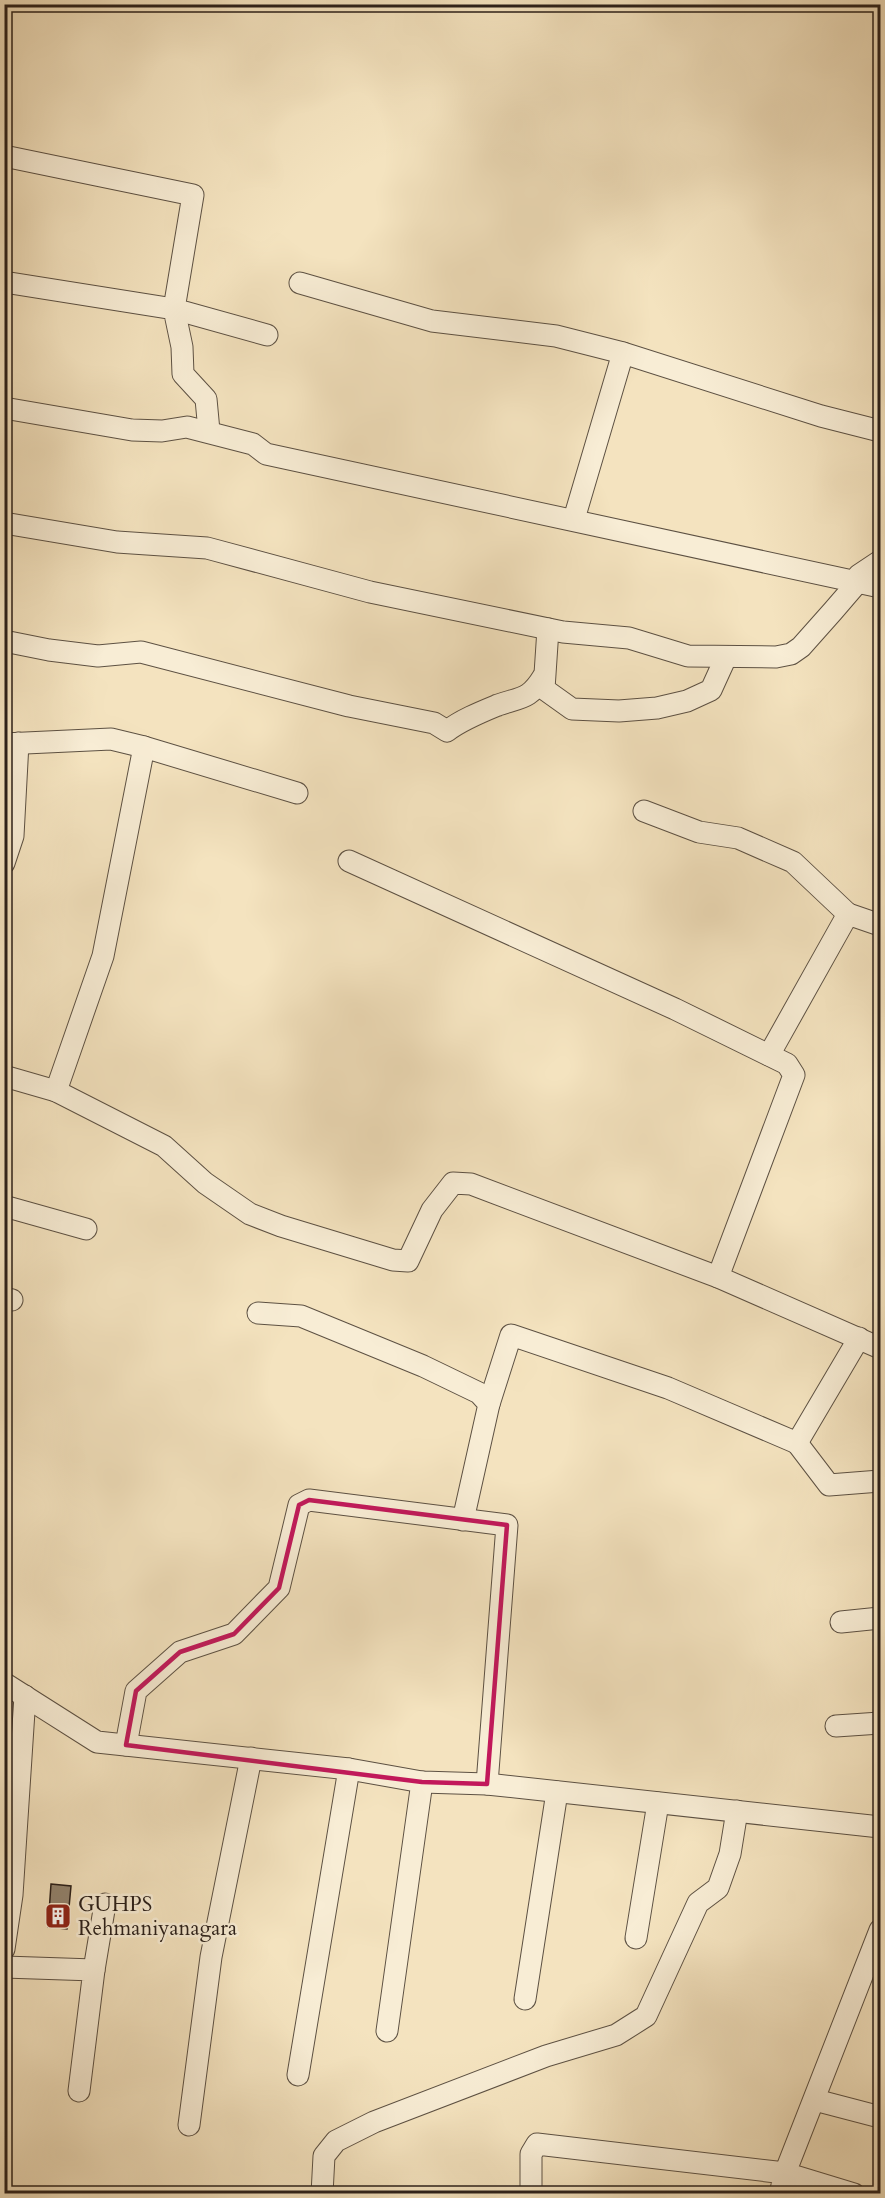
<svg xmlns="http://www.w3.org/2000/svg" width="885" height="2198" font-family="Cardo,serif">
<rect width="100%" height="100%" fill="#f4e3bf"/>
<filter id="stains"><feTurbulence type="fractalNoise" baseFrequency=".00333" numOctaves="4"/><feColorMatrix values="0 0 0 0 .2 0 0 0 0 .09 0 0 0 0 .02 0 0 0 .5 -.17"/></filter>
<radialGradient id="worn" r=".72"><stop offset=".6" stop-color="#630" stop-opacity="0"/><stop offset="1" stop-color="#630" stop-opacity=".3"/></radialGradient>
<path fill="#948570" stroke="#2b201a" stroke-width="1.5" d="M 51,1884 L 71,1886 L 67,1929 L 48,1927 Z"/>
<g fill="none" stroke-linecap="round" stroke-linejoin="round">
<defs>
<g id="minor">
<path d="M 4,156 L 193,195 L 174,309 L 267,335"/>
<path d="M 4,282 L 174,309 L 182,347 L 183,374 L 206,399 L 209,431"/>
<path d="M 300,283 L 432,321 L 556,336 L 623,353 L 821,416 L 880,431"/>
<path d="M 4,408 L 132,430 L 162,431 L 187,427 L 253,444 L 266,454 L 880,587"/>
<path d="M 574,519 L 623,353"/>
<path d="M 4,523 L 117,542 L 207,548 L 370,592 L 563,632 L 629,638 L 688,656 L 776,657 L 791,654 L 801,647 L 833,611 L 858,582 L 859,575 L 880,561"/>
<path d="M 548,629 L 544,689 L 572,709 L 619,711 L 657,708 L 687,701 L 711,690 L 726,657"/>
<path d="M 4,641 L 49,650 L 98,656 L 141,652 L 349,706 L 434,723 L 447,731 C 461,720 481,712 498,705 C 521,697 529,700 543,677"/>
<path d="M 4,744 L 111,739 L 144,747"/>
<path d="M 644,811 L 699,832 L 738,838 L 793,862 L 848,914"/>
<path d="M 349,861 L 675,1009 L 787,1064 L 794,1075 L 718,1277 L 880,1348"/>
<path d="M 4,863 L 13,836 L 18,743"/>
<path d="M 769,1055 L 848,914 L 880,925"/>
<path d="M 4,1076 L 56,1091 L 164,1146 L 205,1183 L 250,1214 L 281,1226 L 393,1260 L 408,1261 L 432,1210 L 453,1183 L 471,1184 L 718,1277"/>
<path d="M 56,1091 L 103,956 L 144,747 L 297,793"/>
<path d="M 4,1206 L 86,1229"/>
<path d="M 4,1298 L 12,1300"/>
<path d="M 258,1313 L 301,1316 L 423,1366 L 479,1393 L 489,1404 L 463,1520"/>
<path d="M 489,1404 L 511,1335 L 668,1388 L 797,1443 L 859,1338"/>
<path d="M 797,1443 L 829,1485 L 880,1481"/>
<path d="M 841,1622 L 880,1618"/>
<path d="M 4,1683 L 97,1742 L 349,1769 L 422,1782 L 487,1784 L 880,1827"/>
<path d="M 836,1726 L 880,1723"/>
<path d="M 126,1745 L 136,1691 L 180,1652 L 234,1634 L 279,1588 L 299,1505 L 309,1500 L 507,1525 L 487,1784"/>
<path d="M 636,1938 L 658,1803"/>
<path d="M 4,1949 L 12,1895 L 25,1696"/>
<path d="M 4,1967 L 94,1970 L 79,2091"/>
<path d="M 94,1970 L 105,1904"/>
<path d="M 525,1999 L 557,1792"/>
<path d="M 387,2031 L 422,1782"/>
<path d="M 298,2075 L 349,1769"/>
<path d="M 815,2100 L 880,2117"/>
<path d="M 189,2125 L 211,1957 L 251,1758"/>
<path d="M 322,2194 L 324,2156 L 336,2141 L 374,2122 L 546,2056 L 616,2035 L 646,2016 L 698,1903 L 718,1888 L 730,1854 L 737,1811"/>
<path d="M 531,2194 L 531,2154 L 537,2144 L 785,2173 L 780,2194"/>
<path d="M 854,2194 L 785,2173 L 880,1930"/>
</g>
</defs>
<use href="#minor" stroke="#5d5143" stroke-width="23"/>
<use href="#minor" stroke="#f8edd5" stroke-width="21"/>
</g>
<path fill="none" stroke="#c2185b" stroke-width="4.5" stroke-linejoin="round" d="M 309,1500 L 507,1525 L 487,1784 L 422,1782 L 126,1745 L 136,1691 L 180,1652 L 234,1634 L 279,1588 L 299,1505 Z"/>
<defs>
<symbol id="building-square" viewBox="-11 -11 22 22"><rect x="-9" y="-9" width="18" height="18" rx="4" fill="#8f2418" stroke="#f8edd5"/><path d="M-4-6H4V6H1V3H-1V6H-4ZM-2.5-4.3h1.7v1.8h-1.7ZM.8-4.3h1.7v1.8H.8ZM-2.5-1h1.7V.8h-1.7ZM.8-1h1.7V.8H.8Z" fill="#fff"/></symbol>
</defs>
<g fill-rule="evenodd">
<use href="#building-square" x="43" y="1901" width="30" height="30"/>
</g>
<g text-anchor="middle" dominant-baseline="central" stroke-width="5" stroke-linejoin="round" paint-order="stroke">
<g font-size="21" fill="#2b201a" stroke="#f8edd5" text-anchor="start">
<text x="78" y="1904">GUHPS<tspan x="78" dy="24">Rehmaniyanagara</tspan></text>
</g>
</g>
<rect width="885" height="2198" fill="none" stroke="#f4e3bf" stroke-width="24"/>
<rect x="6" y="6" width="873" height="2186" fill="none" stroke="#2b201a" stroke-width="3"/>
<rect x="12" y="12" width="861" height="2174" fill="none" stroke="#2b201a" stroke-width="1.5"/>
<rect width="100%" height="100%" filter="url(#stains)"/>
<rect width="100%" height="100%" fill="url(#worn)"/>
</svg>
